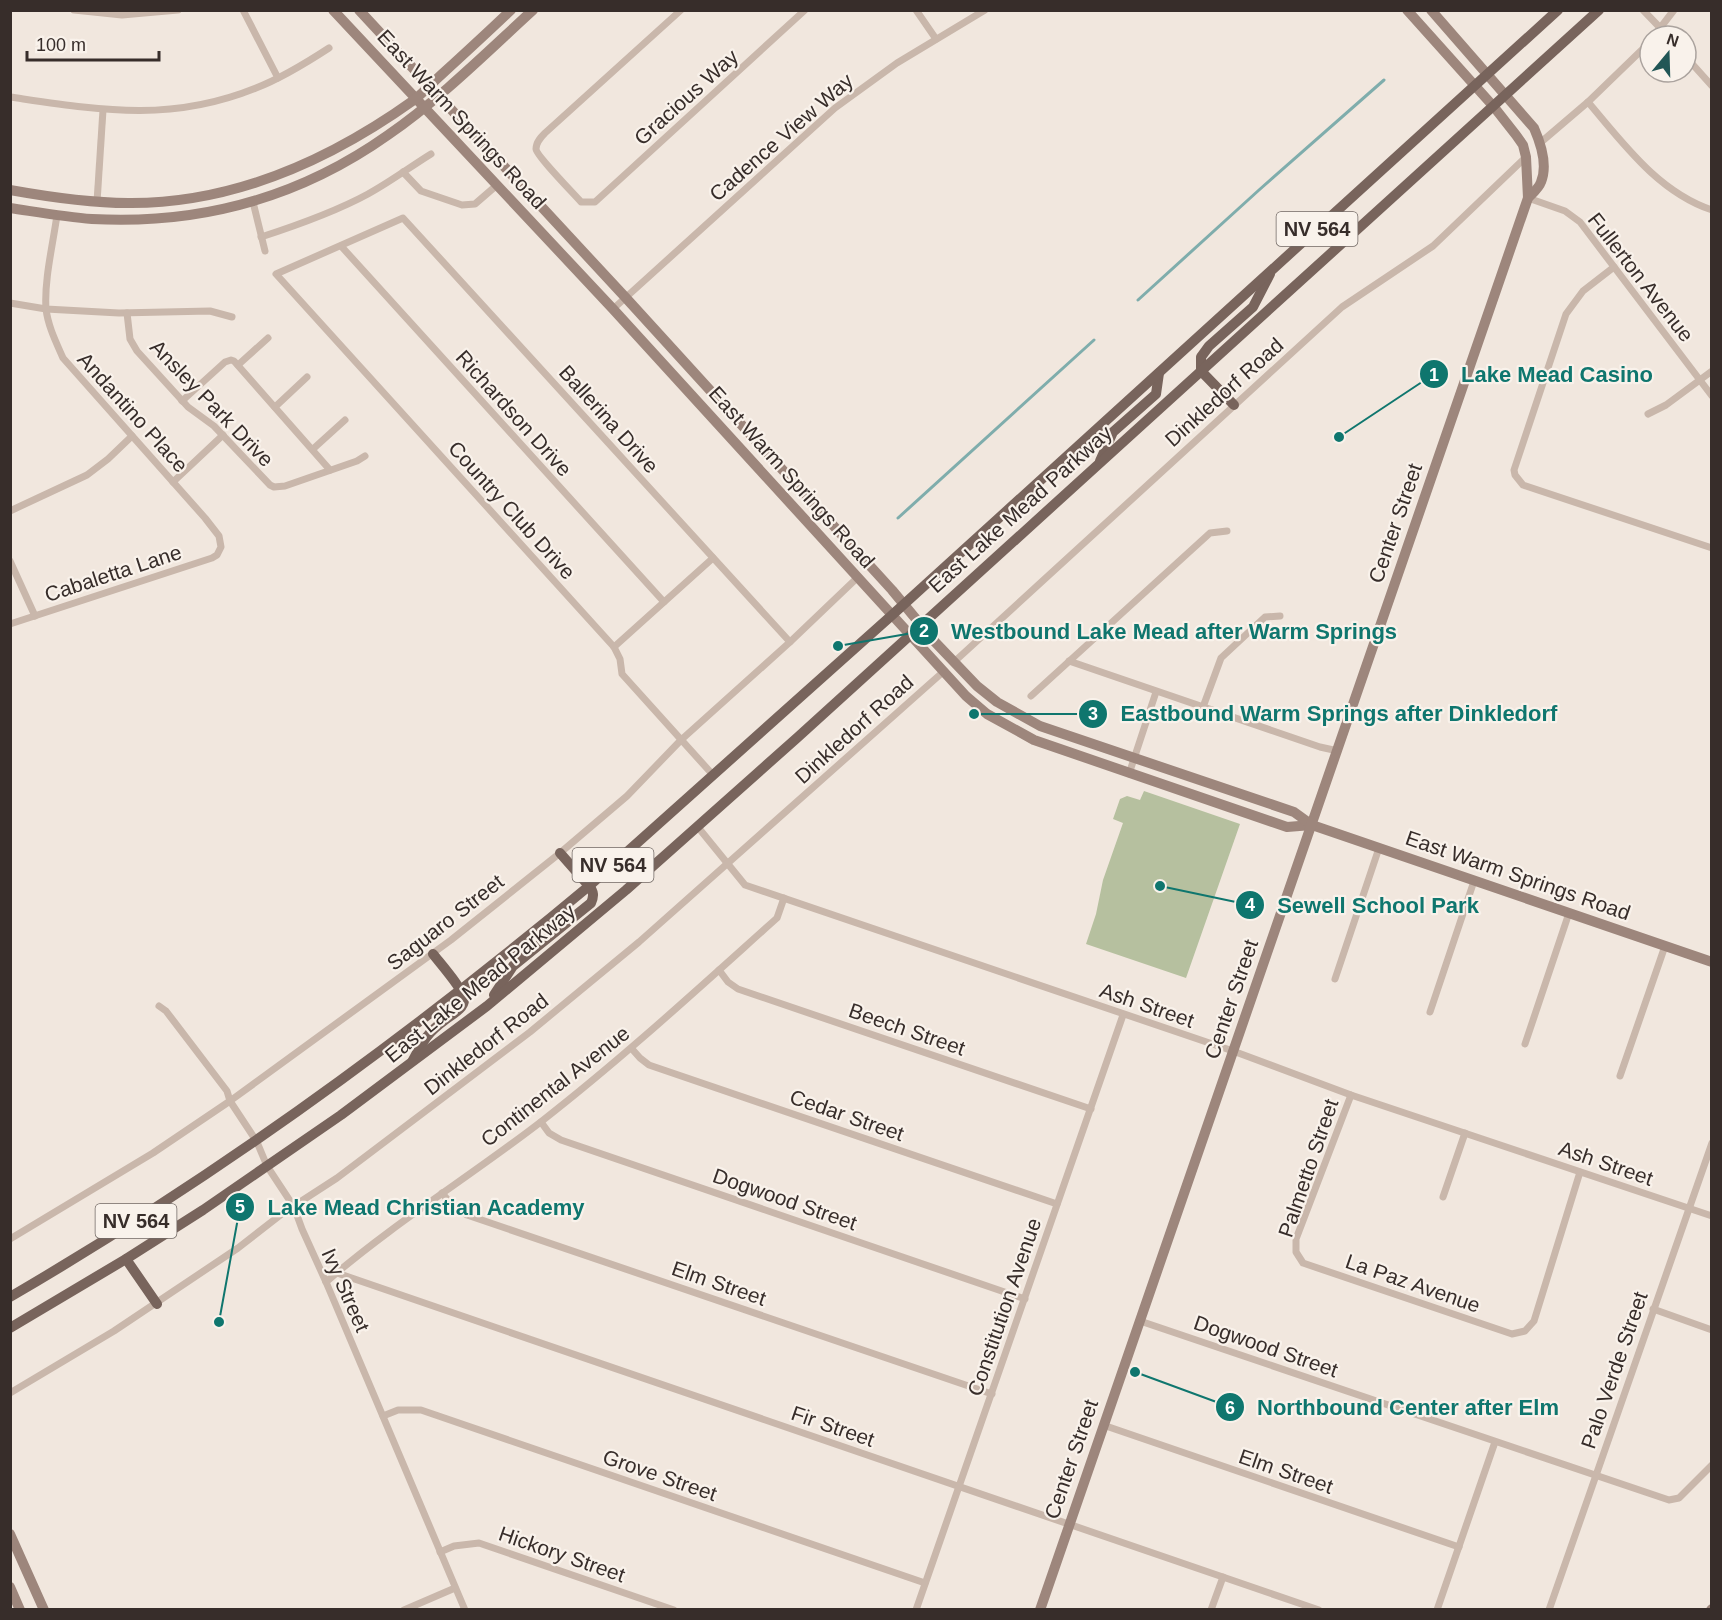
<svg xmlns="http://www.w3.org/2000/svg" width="1722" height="1620" font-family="Arial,sans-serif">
<rect width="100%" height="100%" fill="#f1e7de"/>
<path fill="#b6c09f" d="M 1144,791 L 1240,824 L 1186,978 L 1086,944 L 1096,914 L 1103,880 L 1123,823 L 1113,819 L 1120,799 L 1127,796 L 1140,800 Z"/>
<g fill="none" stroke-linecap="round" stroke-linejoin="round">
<g stroke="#7fadac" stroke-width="3">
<path d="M 1138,300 L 1259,190 L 1384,80"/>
<path d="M 898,518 L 1094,340"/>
</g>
<g stroke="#c9b7ab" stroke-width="7">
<path d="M 74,10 L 122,15 L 178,10"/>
<path d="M 243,10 L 278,78"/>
<path d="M 681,10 L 545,133 C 541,137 536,142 536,149 C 536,155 574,194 581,202 L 595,202 L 805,10"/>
<path d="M 916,10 L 936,39"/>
<path d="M 1643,10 L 1668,36"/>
<path d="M 1654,36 L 1674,10"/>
<path d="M 1686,57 L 1712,86"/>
<path d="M 10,97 C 99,110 170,123 256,88 C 282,78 306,63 329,48"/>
<path d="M 1588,102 C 1623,143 1658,192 1712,210"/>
<path d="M 1540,143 L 1588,102 L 1650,42"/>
<path d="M 403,172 L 421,191 L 462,205 L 475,204 L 497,185"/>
<path d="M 1528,198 L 1565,211 L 1580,222 L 1712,396"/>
<path d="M 97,202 L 103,110"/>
<path d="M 253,202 L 265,251"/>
<path d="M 261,237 C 298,225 335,212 368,194 C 390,182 410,167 431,154"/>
<path d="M 341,246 L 664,602"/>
<path d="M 1614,267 L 1583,291 L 1566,314 L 1514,470 L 1515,475 L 1523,485 L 1712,548"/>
<path d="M 10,303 L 46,309 L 119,313 L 210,311 L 232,317"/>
<path d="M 613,309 L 835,108 L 897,63 L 985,10"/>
<path d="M 127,313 L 130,339 L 137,351 L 188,407 L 214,426 L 270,485 L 274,487 L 285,486 L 357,461 L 365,456"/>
<path d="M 238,365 L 268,338"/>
<path d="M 182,401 L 225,362 L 231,360 L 234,361 L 330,470"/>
<path d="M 275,407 L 307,377"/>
<path d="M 1648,414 L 1666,405 L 1712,371"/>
<path d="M 313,449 L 345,420"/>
<path d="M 173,482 L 223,435"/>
<path d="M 10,511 L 87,475 L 108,459 L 132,436"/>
<path d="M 10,561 L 35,616"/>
<path d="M 10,624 L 212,558 L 217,555 L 221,547 L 219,536 L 205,518 L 63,358 C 56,342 48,326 46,309 C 44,280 53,244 57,215"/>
<path d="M 614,647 L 713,558"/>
<path d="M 1069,661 L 1320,747 L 1338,751"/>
<path d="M 954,662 L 1342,307 L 1433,246 L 1526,157"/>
<path d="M 1031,696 L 1210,533 L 1227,531"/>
<path d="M 1203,707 L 1221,658 L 1265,617 L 1280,616"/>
<path d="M 1129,774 L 1156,692"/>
<path d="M 713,775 L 622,674 L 620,659 L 614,647 L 276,274 L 403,218 L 790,642"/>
<path d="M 697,826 L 745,885 L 1233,1051 L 1351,1095 L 1712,1216"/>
<path d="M 719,970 L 728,982 L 738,989 L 1091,1109"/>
<path d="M 1335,979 L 1379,848"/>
<path d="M 159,1006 L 166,1011 L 227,1091 L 230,1101 L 257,1142 L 267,1166 L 294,1207 L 302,1229 L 326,1282 L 465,1610"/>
<path d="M 1430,1012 L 1474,881"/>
<path d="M 1525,1044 L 1569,913"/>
<path d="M 632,1049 L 640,1058 L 649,1065 L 1057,1204"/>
<path d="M 1620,1076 L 1665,946"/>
<path d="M 1351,1095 L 1296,1239 L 1296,1252 L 1303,1263 L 1512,1334 L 1525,1331 L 1534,1321 L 1580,1172"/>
<path d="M 541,1122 L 549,1133 L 561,1140 L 1025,1299"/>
<path d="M 442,1193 L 452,1205 L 467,1215 L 992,1394"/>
<path d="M 1443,1197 L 1465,1133"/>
<path d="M 10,1239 L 153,1153 L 230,1101 L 451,940 L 560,853 L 627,796 L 681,740 L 790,642 L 857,578"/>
<path d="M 337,1273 L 1319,1610"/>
<path d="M 326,1282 C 394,1223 471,1176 542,1121 C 624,1057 700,987 777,918 L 784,898"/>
<path d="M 1653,1309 L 1712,1330"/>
<path d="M 1140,1321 L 1669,1500 L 1679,1498 L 1712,1465"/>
<path d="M 10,1393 L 114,1331 L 238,1248 L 283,1213 L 337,1178 L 530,1032 L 639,942 L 943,672"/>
<path d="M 383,1416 L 398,1410 L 421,1410 L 925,1583"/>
<path d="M 1103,1425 L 1459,1547"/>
<path d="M 440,1552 L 454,1546 L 479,1543 L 674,1610"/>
<path d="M 404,1610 L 455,1588"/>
<path d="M 916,1610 L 1123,1015"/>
<path d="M 1211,1610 L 1223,1577"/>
<path d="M 1437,1610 L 1495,1442"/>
<path d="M 1549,1610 L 1712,1143"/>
</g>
<g stroke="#9d867c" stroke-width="10">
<path d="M 333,10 L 613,309 L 966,696 L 987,714 L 1034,740 L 1287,827 L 1312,825"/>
<path d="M 359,10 L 626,298 L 892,590 L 935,642 L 977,686 L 997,702 L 1040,726 L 1294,812 L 1312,825 L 1712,962"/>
<path d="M 1407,10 L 1494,107 L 1516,135 L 1523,145 L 1526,157 L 1528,198"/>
<path d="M 10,190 C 49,197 88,203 128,203 C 233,204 330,160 414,100 C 423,93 432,83 441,75 C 464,54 488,32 511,10"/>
<path d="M 10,208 C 37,212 65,217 92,219 C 201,225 299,198 388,135 C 440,99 486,53 533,10"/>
<path d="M 10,1534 L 44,1610"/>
<path d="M 10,1587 L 20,1610"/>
<path d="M 1040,1610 L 1528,198 C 1533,193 1539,188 1541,182 C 1548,165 1541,144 1534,128 L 1431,10"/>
<path d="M 1711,1610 L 1712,1609"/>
</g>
<g stroke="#78645c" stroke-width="10">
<path d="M 1234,405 L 1201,371 L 1201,357 L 1209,346 L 1253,307 L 1270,274"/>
<path d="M 1100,461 L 1113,432 L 1156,394 L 1159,373"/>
<path d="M 494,995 L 513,966 L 591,903 C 594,896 594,892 589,886 L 560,853"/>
<path d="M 413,1060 C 423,1041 427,1033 445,1020 C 451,1015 464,1009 464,1000 C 465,991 439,962 433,954"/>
<path d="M 126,1259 L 157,1304"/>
<path d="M 10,1297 C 216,1177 407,1038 589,886 L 891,616 L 1558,10"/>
<path d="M 10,1328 L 126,1259 L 203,1210 L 341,1115 L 487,1006 L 626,890 L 798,737 L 1599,10"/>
</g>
</g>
<g text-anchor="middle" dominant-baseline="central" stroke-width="4.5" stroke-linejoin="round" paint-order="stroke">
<g fill="#f9f2eb" stroke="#716864" stroke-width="1.5">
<rect x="1276.5" y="212" width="81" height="34" rx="4.5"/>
<rect x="572.5" y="848" width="81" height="34" rx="4.5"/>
<rect x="95.5" y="1204" width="81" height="34" rx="4.5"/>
</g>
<g font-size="20" font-weight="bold" fill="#372d2a">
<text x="1317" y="229">NV 564</text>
<text x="613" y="865">NV 564</text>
<text x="136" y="1221">NV 564</text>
</g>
<g font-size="21" fill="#372d2a" stroke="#f9f2eb">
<text transform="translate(686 97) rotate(-42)">Gracious Way</text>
<text transform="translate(462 119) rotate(47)">East Warm Springs Road</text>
<text transform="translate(781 137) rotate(-41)">Cadence View Way</text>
<text transform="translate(1641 277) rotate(52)">Fullerton Avenue</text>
<text transform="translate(1224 392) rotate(-42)">Dinkledorf Road</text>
<text transform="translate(212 403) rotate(46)">Ansley Park Drive</text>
<text transform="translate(133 412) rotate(48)">Andantino Place</text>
<text transform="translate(514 413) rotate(48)">Richardson Drive</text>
<text transform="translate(609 419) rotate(48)">Ballerina Drive</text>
<text transform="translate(792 477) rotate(48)">East Warm Springs Road</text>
<text transform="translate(1020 509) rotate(-42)">East Lake Mead Parkway</text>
<text transform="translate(512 510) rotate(48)">Country Club Drive</text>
<text transform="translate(1395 523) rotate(-71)">Center Street</text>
<text transform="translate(113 573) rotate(-18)">Cabaletta Lane</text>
<text transform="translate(854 729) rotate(-42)">Dinkledorf Road</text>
<text transform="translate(1518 875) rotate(19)">East Warm Springs Road</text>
<text transform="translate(445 922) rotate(-38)">Saguaro Street</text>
<text transform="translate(480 983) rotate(-39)">East Lake Mead Parkway</text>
<text transform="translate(1231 999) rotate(-71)">Center Street</text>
<text transform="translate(1147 1005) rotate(19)">Ash Street</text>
<text transform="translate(907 1029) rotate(19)">Beech Street</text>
<text transform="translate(486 1044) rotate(-38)">Dinkledorf Road</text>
<text transform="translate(555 1086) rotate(-38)">Continental Avenue</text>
<text transform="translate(847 1115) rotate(19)">Cedar Street</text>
<text transform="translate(1606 1163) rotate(19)">Ash Street</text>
<text transform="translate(1308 1168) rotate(-71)">Palmetto Street</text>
<text transform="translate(785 1199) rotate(19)">Dogwood Street</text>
<text transform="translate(719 1283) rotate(19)">Elm Street</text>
<text transform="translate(1413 1283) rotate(19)">La Paz Avenue</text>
<text transform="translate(346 1290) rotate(66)">Ivy Street</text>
<text transform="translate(1004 1307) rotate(-71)">Constitution Avenue</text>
<text transform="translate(1266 1346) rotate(19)">Dogwood Street</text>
<text transform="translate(1614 1370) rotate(-71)">Palo Verde Street</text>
<text transform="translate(833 1426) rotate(19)">Fir Street</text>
<text transform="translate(1071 1459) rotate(-71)">Center Street</text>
<text transform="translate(1286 1471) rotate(19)">Elm Street</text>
<text transform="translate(660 1475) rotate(19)">Grove Street</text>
<text transform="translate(562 1554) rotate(19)">Hickory Street</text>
</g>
</g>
<path fill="none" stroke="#0f766e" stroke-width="2" d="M1339 437L1434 374M838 646L924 631M974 714L1093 714M1160 886L1250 905M219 1322L240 1207M1135 1372L1230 1407"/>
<g fill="#0f766e" stroke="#f9f2eb" stroke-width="2">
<circle cx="1339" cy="437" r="6"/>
<circle cx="838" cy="646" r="6"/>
<circle cx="974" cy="714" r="6"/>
<circle cx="1160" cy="886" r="6"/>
<circle cx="219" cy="1322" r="6"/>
<circle cx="1135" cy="1372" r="6"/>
<circle cx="1434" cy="374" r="15"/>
<circle cx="924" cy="631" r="15"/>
<circle cx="1093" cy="714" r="15"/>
<circle cx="1250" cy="905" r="15"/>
<circle cx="240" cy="1207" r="15"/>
<circle cx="1230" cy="1407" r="15"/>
</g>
<g font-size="18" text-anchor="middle" font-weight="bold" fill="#fff">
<text x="1434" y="381">1</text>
<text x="924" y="637">2</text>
<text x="1093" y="720">3</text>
<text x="1250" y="911">4</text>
<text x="240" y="1213">5</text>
<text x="1230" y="1414">6</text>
</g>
<g font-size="22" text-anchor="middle" font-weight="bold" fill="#0f766e" stroke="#f9f2eb" stroke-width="4.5" stroke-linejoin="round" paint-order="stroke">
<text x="1557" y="382">Lake Mead Casino</text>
<text x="1174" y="639">Westbound Lake Mead after Warm Springs</text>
<text x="1339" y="721">Eastbound Warm Springs after Dinkledorf</text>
<text x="1378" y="913">Sewell School Park</text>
<text x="426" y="1215">Lake Mead Christian Academy</text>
<text x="1408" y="1415">Northbound Center after Elm</text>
</g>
<rect width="1722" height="1620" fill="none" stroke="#372d2a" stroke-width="24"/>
<g transform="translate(1668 54) rotate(19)"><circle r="28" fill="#f9f2eb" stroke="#aba39e" stroke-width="1.5"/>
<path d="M0-4.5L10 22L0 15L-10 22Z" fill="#215656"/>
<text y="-9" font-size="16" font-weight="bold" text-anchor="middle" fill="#372d2a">N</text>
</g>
<path d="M27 51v9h132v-9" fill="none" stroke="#372d2a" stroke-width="3"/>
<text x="36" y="51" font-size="18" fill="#372d2a" stroke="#f9f2eb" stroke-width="4.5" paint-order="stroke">100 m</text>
</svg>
